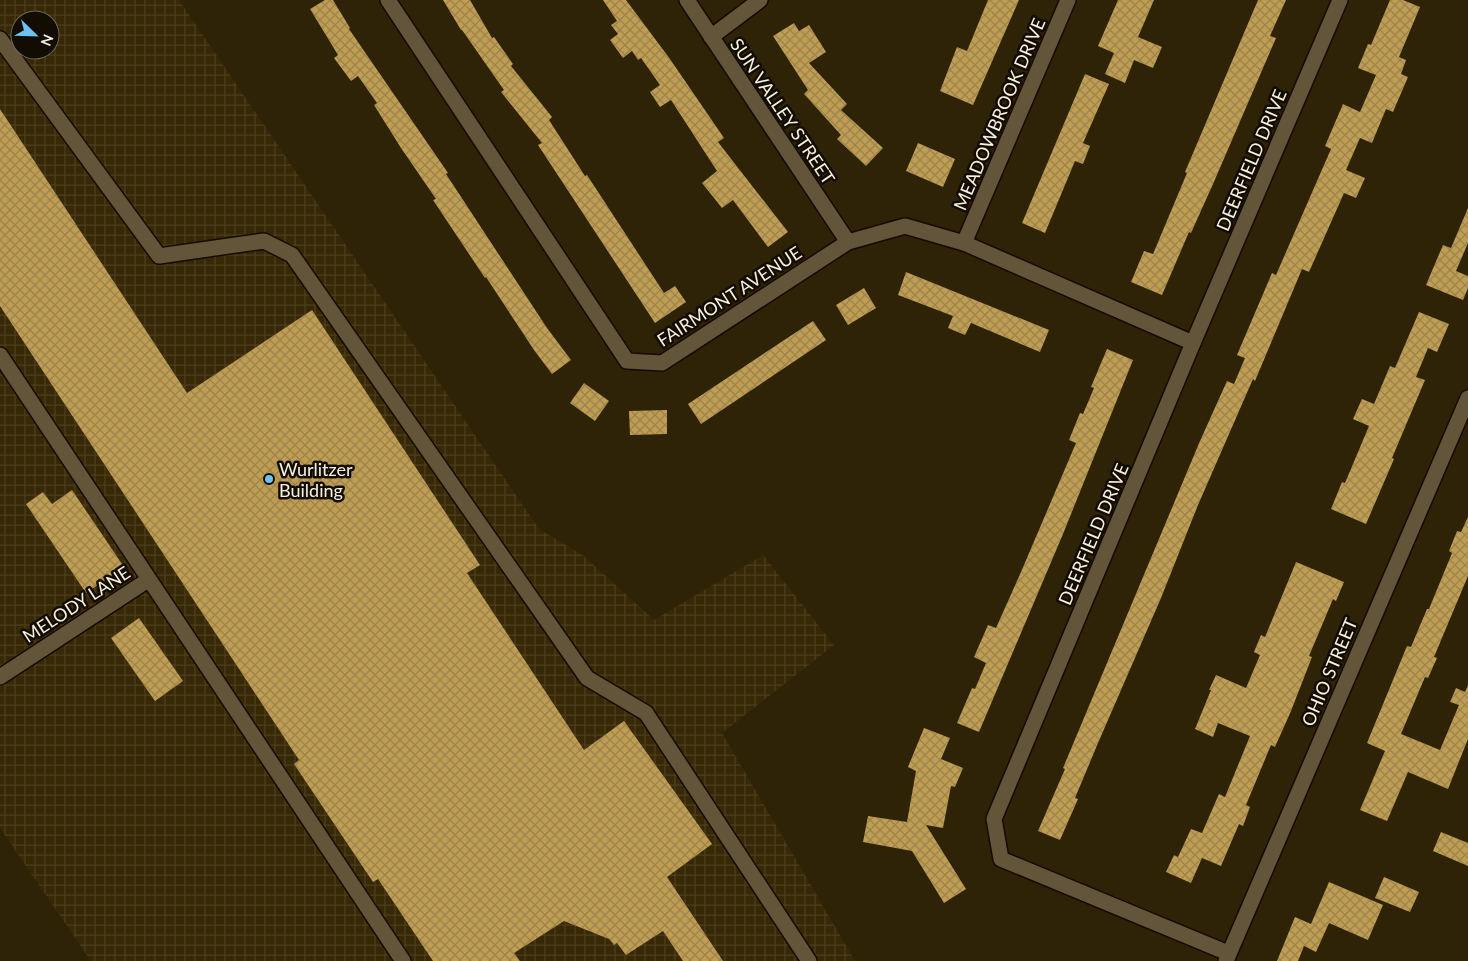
<svg xmlns="http://www.w3.org/2000/svg" width="1468" height="961" font-family="Lato,sans-serif">
<defs>
<pattern id="industrial-grid" width="8" height="8" patternUnits="userSpaceOnUse" patternTransform="scale(1.25)"><rect width="8" height="8" fill="#382906"/><path d="M0 4h8M4 0v8" fill="none" stroke="#4c3e1e"/></pattern>
<pattern id="building-cross-hatch" width="8" height="8" patternUnits="userSpaceOnUse" patternTransform="scale(1.25)"><rect width="8" height="8" fill="#bf9d52"/><path d="M0 0l8 8M0 8l8-8" fill="none" stroke="#9c844e"/></pattern>
</defs>
<rect width="100%" height="100%" fill="#2e2207"/>
<path fill="url(#industrial-grid)" fill-rule="evenodd" d="M 0,0 L 179,0 L 539,529 L 584,556 L 654,620 L 763,555 L 834,645 L 722,733 L 855,961 L 91,961 L 0,828 ZM 20,20 L 50,20 L 50,50 L 20,50 Z"/>
<g fill="url(#building-cross-hatch)">
<path d="M 325,0 L 333,0 L 350,28 L 349,29 L 448,173 L 446,174 L 547,328 L 571,360 L 552,374 L 534,350 L 486,277 L 485,278 L 433,200 L 436,199 L 401,148 L 374,105 L 377,103 L 358,76 L 351,81 L 334,58 L 338,55 L 310,9 Z"/>
<path d="M 443,0 L 470,0 L 492,38 L 494,37 L 513,64 L 511,66 L 552,117 L 549,120 L 585,176 L 587,175 L 664,293 L 675,286 L 686,302 L 655,323 L 538,145 L 542,143 L 501,92 L 504,90 L 462,30 L 461,30 Z"/>
<path d="M 603,0 L 626,0 L 670,59 L 724,138 L 718,142 L 788,232 L 768,247 L 733,200 L 722,208 L 702,183 L 717,171 L 671,100 L 660,107 L 650,92 L 660,85 L 641,58 L 638,60 L 632,51 L 623,58 L 610,40 L 618,34 L 611,25 L 617,21 Z"/>
<path d="M 988,0 L 1019,0 L 973,105 L 940,91 L 957,47 L 967,51 Z"/>
<path d="M 1118,0 L 1154,0 L 1138,37 L 1162,47 L 1153,68 L 1134,60 L 1125,83 L 1105,74 L 1114,53 L 1098,46 Z"/>
<path d="M 1258,0 L 1286,0 L 1270,36 L 1276,38 L 1213,184 L 1191,233 L 1189,232 L 1162,295 L 1131,282 L 1144,251 L 1153,254 L 1187,173 L 1185,172 Z"/>
<path d="M 1390,0 L 1403,0 L 1420,7 L 1399,57 L 1406,60 L 1401,74 L 1408,77 L 1393,112 L 1386,109 L 1372,143 L 1360,138 L 1346,170 L 1365,178 L 1356,198 L 1344,193 L 1309,272 L 1302,269 L 1255,381 L 1253,379 L 1198,505 L 1161,598 L 1098,743 L 1075,798 L 1078,799 L 1060,840 L 1038,831 L 1065,769 L 1063,768 L 1200,441 L 1227,381 L 1234,384 L 1245,358 L 1237,355 L 1272,273 L 1276,275 L 1331,149 L 1325,146 L 1343,104 L 1360,112 L 1376,75 L 1358,68 L 1368,44 L 1371,45 Z"/>
<path d="M 794,23 L 799,31 L 809,25 L 826,52 L 809,63 L 847,104 L 841,110 L 883,148 L 866,166 L 837,139 L 841,135 L 804,94 L 808,90 L 773,36 Z"/>
<path d="M 1085,74 L 1109,84 L 1083,143 L 1090,146 L 1083,164 L 1075,161 L 1045,233 L 1022,223 Z"/>
<path d="M 0,109 L 187,393 L 312,310 L 480,565 L 467,573 L 584,750 L 624,721 L 712,844 L 667,877 L 723,961 L 683,961 L 663,931 L 626,955 L 617,943 L 614,945 L 609,939 L 564,921 L 514,953 L 520,961 L 433,961 L 378,879 L 373,882 L 294,764 L 299,760 L 0,306 Z"/>
<path d="M 918,143 L 955,159 L 943,187 L 906,171 Z"/>
<path d="M 1468,208 L 1468,243 L 1456,271 L 1468,276 L 1468,288 L 1463,300 L 1426,285 L 1443,245 L 1451,248 Z"/>
<path d="M 906,272 L 1049,330 L 1040,352 L 971,323 L 965,335 L 948,328 L 953,316 L 898,295 Z"/>
<path d="M 864,288 L 876,308 L 848,325 L 836,305 Z"/>
<path d="M 1419,312 L 1449,324 L 1437,352 L 1428,348 L 1416,377 L 1425,380 L 1392,458 L 1394,459 L 1366,524 L 1331,509 L 1342,482 L 1345,483 L 1369,426 L 1353,419 L 1362,399 L 1374,404 L 1390,366 L 1395,368 Z"/>
<path d="M 813,321 L 826,340 L 701,424 L 688,404 Z"/>
<path d="M 1107,349 L 1133,360 L 1063,534 L 979,732 L 957,723 L 972,688 L 975,689 L 986,663 L 974,657 L 988,625 L 996,628 L 1021,572 L 1076,443 L 1069,440 L 1080,413 L 1083,414 L 1094,388 L 1091,387 Z"/>
<path d="M 584,383 L 609,401 L 595,421 L 570,403 Z"/>
<path d="M 667,410 L 667,434 L 630,435 L 629,411 Z"/>
<path d="M 72,490 L 124,567 L 86,593 L 26,504 L 43,492 L 52,504 Z"/>
<path d="M 1468,517 L 1468,576 L 1434,657 L 1437,658 L 1428,678 L 1425,677 L 1401,734 L 1440,750 L 1459,705 L 1450,702 L 1456,688 L 1465,692 L 1468,685 L 1468,739 L 1448,789 L 1408,772 L 1387,821 L 1360,810 L 1385,751 L 1367,743 L 1407,646 L 1411,647 L 1427,609 L 1429,609 L 1452,553 L 1449,551 L 1457,531 L 1461,532 Z"/>
<path d="M 1296,562 L 1344,582 L 1336,601 L 1333,599 L 1309,656 L 1312,657 L 1291,711 L 1275,747 L 1271,745 L 1246,805 L 1250,807 L 1243,826 L 1239,824 L 1221,866 L 1202,858 L 1191,883 L 1166,872 L 1174,855 L 1178,857 L 1191,829 L 1202,833 L 1219,794 L 1225,797 L 1250,736 L 1218,723 L 1213,737 L 1195,729 L 1211,690 L 1209,690 L 1216,675 L 1246,688 L 1260,655 L 1254,652 L 1261,635 L 1265,637 Z"/>
<path d="M 139,618 L 183,681 L 155,701 L 111,638 Z"/>
<path d="M 924,728 L 950,738 L 941,759 L 963,768 L 955,787 L 951,786 L 943,828 L 926,825 L 966,889 L 944,903 L 912,851 L 863,842 L 868,816 L 907,822 L 916,771 L 908,767 Z"/>
<path d="M 1441,832 L 1468,843 L 1468,866 L 1433,851 Z"/>
<path d="M 1384,877 L 1419,892 L 1410,912 L 1375,898 Z"/>
<path d="M 1329,882 L 1383,905 L 1368,940 L 1329,923 L 1316,952 L 1304,946 L 1298,961 L 1277,961 L 1295,917 L 1311,924 Z"/>
</g>
<g fill="none" stroke-linecap="round" stroke-linejoin="round">
<defs>
<g id="minor">
<path d="M 388,0 L 627,361 L 662,363 L 848,242 L 905,226 L 964,243 L 1193,343"/>
<path d="M 687,0 L 848,242"/>
<path d="M 711,37 L 760,0"/>
<path d="M 0,39 L 159,256 L 264,241 L 292,255 L 587,678 L 646,713 L 809,961"/>
<path d="M 964,243 L 1068,0"/>
<path d="M 0,355 L 403,961"/>
<path d="M 0,677 L 148,580"/>
<path d="M 1228,953 L 1001,859 L 994,819 L 1193,343 L 1340,0"/>
<path d="M 1226,961 L 1468,398"/>
</g>
</defs>
<use href="#minor" stroke="#160b00" stroke-width="18"/>
<use href="#minor" stroke="#62553a" stroke-width="15"/>
</g>
<circle fill="#6dc2f3" stroke="#120c03" stroke-width="2" cx="269" cy="479" r="5"/>
<g text-anchor="middle" dominant-baseline="central" stroke-width="5" stroke-linejoin="round" paint-order="stroke">
<g font-size="18" fill="#f8f1e1" stroke="#120c03">
<text transform="translate(783 111) rotate(56)">SUN VALLEY STREET</text>
<text transform="translate(999 114) rotate(-67)">MEADOWBROOK DRIVE</text>
<text transform="translate(1251 160) rotate(-67)">DEERFIELD DRIVE</text>
<text transform="translate(729 296) rotate(-33)">FAIRMONT AVENUE</text>
<text transform="translate(1093 534) rotate(-67)">DEERFIELD DRIVE</text>
<text transform="translate(76 604) rotate(-33)">MELODY LANE</text>
<text transform="translate(1329 672) rotate(-67)">OHIO STREET</text>
</g>
<g font-size="18" fill="#f8f1e1" stroke="#120c03" text-anchor="start">
<text x="279" y="469">Wurlitzer<tspan x="279" dy="21">Building</tspan></text>
</g>
</g>
<g transform="translate(35 35) rotate(113)"><circle r="24" fill="#120c03" stroke="#6e685c"/>
<path d="M0-4L9 19L0 12L-9 19Z" fill="#6dc2f3"/>
<text y="-8" font-size="14" font-weight="bold" text-anchor="middle" fill="#f8f1e1">N</text>
</g>
</svg>
